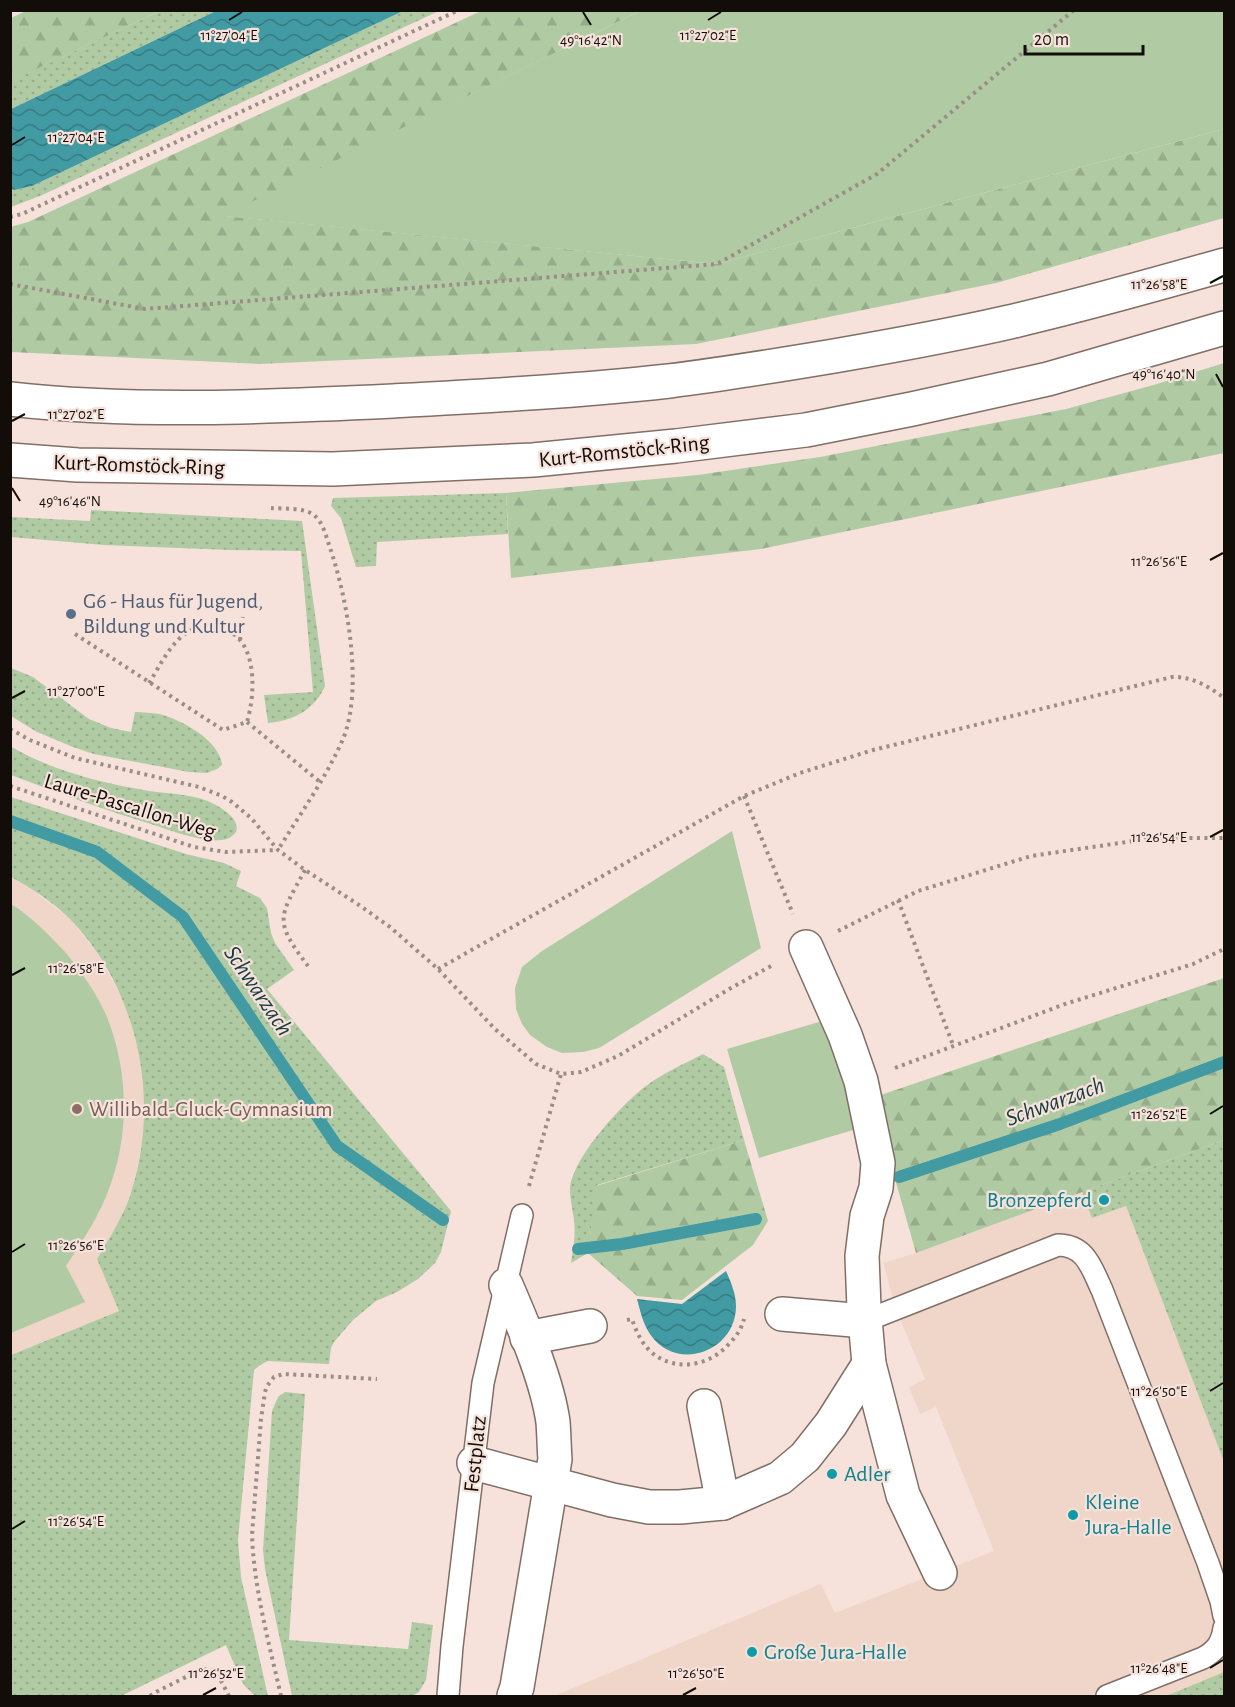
<svg xmlns="http://www.w3.org/2000/svg" width="1235" height="1707" font-family="'Alegreya Sans',sans-serif">
<defs>
<pattern id="grass-dots" width="8" height="8" patternUnits="userSpaceOnUse" patternTransform="scale(1.5)"><rect width="8" height="8" fill="#b0cba3"/><path d="M2 2h.1M6 6h.1" fill="none" stroke="#96ad8b" stroke-width="1.8" stroke-linecap="round"/></pattern>
<pattern id="forest-firs" width="22" height="20" patternUnits="userSpaceOnUse" patternTransform="scale(1.5)"><rect width="22" height="20" fill="#b0cba3"/><path d="M5 1l3.5 6h-7zM16 11l3.5 6h-7z" fill="#96ad8b"/></pattern>
<pattern id="water-waves" width="16" height="10" patternUnits="userSpaceOnUse" patternTransform="scale(1.5)"><rect width="16" height="10" fill="#429aa3"/><path d="M0 5q4-4 8 0t8 0" fill="none" stroke="#367c83"/></pattern>
</defs>
<rect width="100%" height="100%" fill="#f6e2da"/>
<g fill="#f0d5c9">
<path d="M 11,877 L 31,889 L 69,918 L 97,953 L 126,1005 L 139,1049 L 144,1084 L 144,1135 L 133,1187 L 117,1227 L 97,1259 L 119,1311 L 11,1355 Z"/>
<path d="M 1082,1192 L 1092,1218 L 1126,1206 L 1224,1462 L 1224,1672 L 1166,1696 L 554,1696 L 821,1584 L 835,1613 L 994,1551 L 936,1407 L 920,1414 L 909,1387 L 925,1379 L 896,1309 L 883,1263 L 916,1253 Z"/>
</g>
<g fill="url(#grass-dots)">
<path d="M 160,11 L 216,11 L 11,109 L 10,81 Z"/>
<path d="M 403,11 L 439,11 L 40,196 L 11,207 L 11,189 L 14,190 L 32,186 Z"/>
<path d="M 506,493 L 508,534 L 377,542 L 376,566 L 356,567 L 341,518 L 331,506 L 333,498 Z"/>
<path d="M 91,510 L 302,521 L 325,686 C 315,709 294,721 268,723 L 264,695 L 313,692 L 301,551 L 230,550 L 104,545 L 11,537 L 11,517 L 90,521 Z"/>
<path d="M 11,668 L 33,677 L 89,719 L 111,728 L 131,732 L 135,712 C 143,712 151,713 159,714 C 180,719 220,740 222,765 L 217,769 L 207,773 L 189,772 L 94,754 L 73,747 L 37,732 L 11,716 Z"/>
<path d="M 10,746 C 52,771 102,783 149,791 C 171,794 196,794 216,805 C 226,811 240,820 236,832 C 232,837 227,840 221,840 C 201,842 172,831 154,825 C 105,810 58,793 11,775 Z"/>
<path d="M 11,797 L 186,854 L 224,863 L 241,871 L 236,886 L 260,898 L 267,908 L 271,933 L 275,943 L 294,970 L 267,989 L 451,1211 L 441,1252 L 435,1263 L 418,1279 L 397,1292 L 376,1301 L 353,1320 L 334,1342 L 331,1348 L 329,1364 L 268,1361 L 260,1365 L 254,1370 L 238,1540 L 241,1577 L 268,1696 L 255,1696 L 244,1685 L 240,1678 L 226,1645 L 121,1696 L 11,1696 L 11,1355 L 119,1311 L 97,1259 C 111,1236 126,1212 133,1186 C 160,1094 137,989 70,919 C 53,902 31,888 11,877 Z"/>
<path d="M 703,1054 L 724,1067 L 744,1140 L 597,1185 L 588,1253 L 571,1263 C 573,1249 576,1235 574,1221 C 573,1210 570,1200 570,1189 C 572,1158 622,1104 646,1086 C 663,1073 684,1064 703,1054 Z"/>
<path d="M 1224,1140 L 1224,1462 L 1126,1206 L 1092,1218 L 1082,1192 Z"/>
<path d="M 285,1392 L 305,1394 L 289,1640 L 408,1649 L 412,1622 L 433,1625 L 426,1680 L 419,1692 L 412,1696 L 292,1696 L 265,1569 L 263,1550 L 272,1411 L 278,1397 Z"/>
<path d="M 1224,1672 L 1224,1696 L 1166,1696 Z"/>
</g>
<g fill="url(#forest-firs)">
<path d="M 26,11 L 26,10 L 160,11 L 11,81 L 11,18 Z"/>
<path d="M 481,11 L 640,11 L 225,216 L 717,264 L 1224,129 L 1224,218 L 996,283 L 696,344 L 259,364 L 11,352 L 10,227 L 28,222 Z"/>
<path d="M 1224,363 L 1224,453 L 761,549 L 511,578 L 506,493 L 698,475 L 820,457 L 1066,409 L 1157,384 Z"/>
<path d="M 1224,978 L 1224,1140 L 916,1253 L 872,1098 Z"/>
<path d="M 744,1140 L 768,1221 L 753,1245 L 682,1300 L 637,1296 L 588,1253 L 596,1186 Z"/>
</g>
<g fill="#b0cba3">
<path d="M 640,11 L 1224,11 L 1224,129 L 717,264 L 223,216 Z"/>
<path d="M 732,831 L 761,948 L 599,1048 L 583,1052 L 562,1053 L 547,1047 L 530,1035 L 522,1024 L 516,1009 L 515,988 L 522,967 L 542,951 Z"/>
<path d="M 11,904 C 32,917 48,934 65,952 C 81,971 97,994 107,1017 C 128,1070 130,1132 110,1186 C 100,1215 83,1240 66,1266 L 85,1302 L 11,1333 Z"/>
<path d="M 829,1019 L 860,1128 L 759,1158 L 727,1049 Z"/>
</g>
<g fill="url(#water-waves)">
<path d="M 216,11 L 403,11 L 32,186 L 14,190 L 11,189 L 11,109 Z"/>
<path d="M 726,1271 C 731,1282 736,1294 736,1306 C 736,1352 676,1373 650,1334 C 643,1324 640,1310 637,1299 L 682,1304 Z"/>
</g>
<g fill="none" stroke-linecap="round" stroke-linejoin="round">
<g stroke="#429aa3" stroke-width="12">
<path d="M 10,821 L 97,852 L 183,917 L 337,1146 L 443,1220"/>
<path d="M 899,1177 L 1060,1124 L 1224,1062"/>
<path d="M 578,1249 L 622,1244 L 756,1219"/>
</g>
<defs>
<g id="lane">
<path d="M 865,1321 L 1058,1245 C 1086,1245 1092,1269 1102,1290 L 1208,1563 L 1221,1601 L 1224,1616"/>
<path d="M 448,1696 L 452,1646 L 483,1383 L 522,1215"/>
<path d="M 1107,1696 L 1203,1658 C 1216,1651 1222,1643 1224,1628"/>
</g>
<g id="street">
<path d="M 806,947 L 845,1035 L 861,1081 L 878,1163 L 876,1188 L 867,1216 L 862,1256 L 864,1308 L 869,1364 L 903,1495 L 940,1573"/>
<path d="M 506,1285 C 523,1325 547,1379 553,1422 C 554,1434 554,1447 555,1459 L 517,1687 L 514,1696"/>
<path d="M 782,1314 L 865,1321"/>
<path d="M 527,1338 L 590,1326"/>
<path d="M 704,1406 L 723,1503"/>
<path d="M 474,1463 L 612,1500 L 649,1507 L 680,1507 L 723,1503 L 780,1478 L 805,1457 L 831,1424 L 869,1364"/>
</g>
<g id="secondary">
<path d="M 10,399 C 136,413 267,407 393,401 C 485,396 578,391 669,381 C 725,374 780,365 834,356 C 897,345 960,334 1022,319 C 1090,303 1157,284 1224,265"/>
<path d="M 10,460 L 78,465 L 333,469 L 533,460 L 676,446 L 806,430 L 912,409 L 1048,379 L 1224,328"/>
</g>
</defs>
<use href="#lane" stroke="#806f67" stroke-width="24"/>
<use href="#street" stroke="#806f67" stroke-width="36"/>
<use href="#secondary" stroke="#806f67" stroke-width="36"/>
<g stroke="#9a8c86" stroke-width="4" stroke-dasharray="3 4.5" stroke-linecap="butt">
<path d="M 10,217 L 22,214 L 459,10"/>
<path d="M 10,284 L 145,309 L 717,264 L 877,174 L 1074,10"/>
<path d="M 271,508 C 284,509 305,507 315,516 C 323,523 326,536 329,545 C 347,596 364,688 343,739 C 326,778 300,814 278,850"/>
<path d="M 75,634 L 223,730 L 247,722"/>
<path d="M 240,640 L 243,617"/>
<path d="M 149,683 C 160,666 170,643 188,632 C 196,627 205,626 214,627 C 259,631 256,692 247,722"/>
<path d="M 247,722 L 320,782"/>
<path d="M 10,729 L 30,740 L 75,758 L 199,787 L 222,796 L 232,802 L 251,818 L 278,850 L 305,870 L 359,905 L 390,927 L 438,969 L 495,1029 L 536,1064 L 561,1074 L 581,1072 L 618,1056 L 731,988 L 773,965"/>
<path d="M 10,786 L 194,847 L 226,852 L 278,850"/>
<path d="M 744,796 L 793,914"/>
<path d="M 305,870 C 279,918 273,920 308,966"/>
<path d="M 898,900 L 953,1045"/>
<path d="M 838,931 L 918,891 L 1031,856 L 1154,838 L 1224,838"/>
<path d="M 438,969 L 744,796 L 800,773 L 873,750 L 1172,677 C 1191,676 1210,687 1224,698"/>
<path d="M 895,1068 L 1065,1004 L 1193,964 L 1224,949"/>
<path d="M 529,1186 L 561,1074"/>
<path d="M 627,1320 L 632,1319 C 636,1331 641,1342 650,1351 C 673,1372 706,1367 726,1347 C 734,1339 741,1331 744,1319"/>
<path d="M 150,1696 L 154,1693 L 200,1670 L 210,1669 L 218,1675 L 229,1696"/>
<path d="M 281,1696 C 269,1643 254,1589 252,1535 L 261,1419 L 265,1392 L 267,1386 L 274,1377 L 283,1374 L 377,1379"/>
</g>
<use href="#lane" stroke="#fff" stroke-width="21"/>
<use href="#street" stroke="#fff" stroke-width="33"/>
<use href="#secondary" stroke="#fff" stroke-width="33"/>
</g>
<path fill="none" stroke="#130d0a" stroke-width="2" d="M 583,12 L 591,25M 229,20 L 242,12M 708,20 L 721,12M 12,145 L 25,137M 1210,283 L 1223,276M 1216,374 L 1223,387M 12,421 L 25,414M 12,488 L 20,501M 1210,560 L 1223,553M 12,698 L 25,691M 1210,837 L 1223,830M 12,975 L 25,968M 1210,1114 L 1223,1106M 12,1252 L 25,1244M 1210,1391 L 1223,1383M 12,1529 L 25,1521M 1210,1668 L 1223,1660M 203,1695 L 216,1688M 683,1695 L 696,1688"/>
<circle fill="#5c6f8a" stroke="#f6e2da" stroke-width="2" cx="71" cy="614" r="6"/>
<circle fill="#8d6e63" stroke="#f6e2da" stroke-width="2" cx="77" cy="1109" r="6"/>
<g fill="#0f9aa8" stroke="#f6e2da" stroke-width="2">
<circle cx="1104" cy="1200" r="6"/>
<circle cx="832" cy="1474" r="6"/>
<circle cx="1073" cy="1515" r="6"/>
<circle cx="752" cy="1652" r="6"/>
</g>
<g text-anchor="middle" dominant-baseline="central" stroke-width="4.5" stroke-linejoin="round" paint-order="stroke">
<g font-size="22" fill="#130d0a" stroke="#f6e2da">
<text transform="translate(624 451) rotate(-6)">Kurt-Romstöck-Ring</text>
<text transform="translate(139 465) rotate(2)">Kurt-Romstöck-Ring</text>
<text transform="translate(130 806) rotate(17)">Laure-Pascallon-Weg</text>
<text transform="translate(475 1454) rotate(-84)">Festplatz</text>
</g>
<g font-size="22" fill="#4e5e75" stroke="#f6e2da" text-anchor="start">
<text x="83" y="601">G6 - Haus für Jugend,<tspan x="83" dy="25">Bildung und Kultur</tspan></text>
</g>
<g font-size="22" fill="#785e54" stroke="#f6e2da" text-anchor="start">
<text x="89" y="1109">Willibald-Gluck-Gymnasium</text>
</g>
<g font-size="22" fill="#0d838f" stroke="#f6e2da" text-anchor="start">
<text x="1092" y="1200" text-anchor="end">Bronzepferd</text>
<text x="844" y="1474">Adler</text>
<text x="1085" y="1502">Kleine<tspan x="1085" dy="25">Jura-Halle</tspan></text>
<text x="764" y="1652">Große Jura-Halle</text>
</g>
<g font-size="24" font-style="italic" fill="#153e42" stroke="#f6e2da">
<text transform="translate(258 991) rotate(56)">Schwarzach</text>
<text transform="translate(1055 1102) rotate(-20)">Schwarzach</text>
</g>
</g>
<g font-size="15" text-anchor="middle" fill="#130d0a" stroke="#f6e2da" stroke-width="4.5" stroke-linejoin="round" paint-order="stroke">
<text x="229" y="40">11°27'04"E</text>
<text x="708" y="40">11°27'02"E</text>
<text x="591" y="45">49°16'42"N</text>
<text x="76" y="142">11°27'04"E</text>
<text x="1159" y="289">11°26'58"E</text>
<text x="1164" y="379">49°16'40"N</text>
<text x="76" y="419">11°27'02"E</text>
<text x="70" y="506">49°16'46"N</text>
<text x="1159" y="566">11°26'56"E</text>
<text x="76" y="696">11°27'00"E</text>
<text x="1159" y="842">11°26'54"E</text>
<text x="76" y="973">11°26'58"E</text>
<text x="1159" y="1119">11°26'52"E</text>
<text x="76" y="1250">11°26'56"E</text>
<text x="1159" y="1396">11°26'50"E</text>
<text x="76" y="1526">11°26'54"E</text>
<text x="1159" y="1673">11°26'48"E</text>
<text x="216" y="1678">11°26'52"E</text>
<text x="696" y="1678">11°26'50"E</text>
</g>
<rect width="1235" height="1707" fill="none" stroke="#130d0a" stroke-width="24"/>
<path d="M1025 45v9h118v-9" fill="none" stroke="#130d0a" stroke-width="3"/>
<text x="1034" y="45" font-size="18" fill="#130d0a" stroke="#f6e2da" stroke-width="4.5" paint-order="stroke">20 m</text>
</svg>
